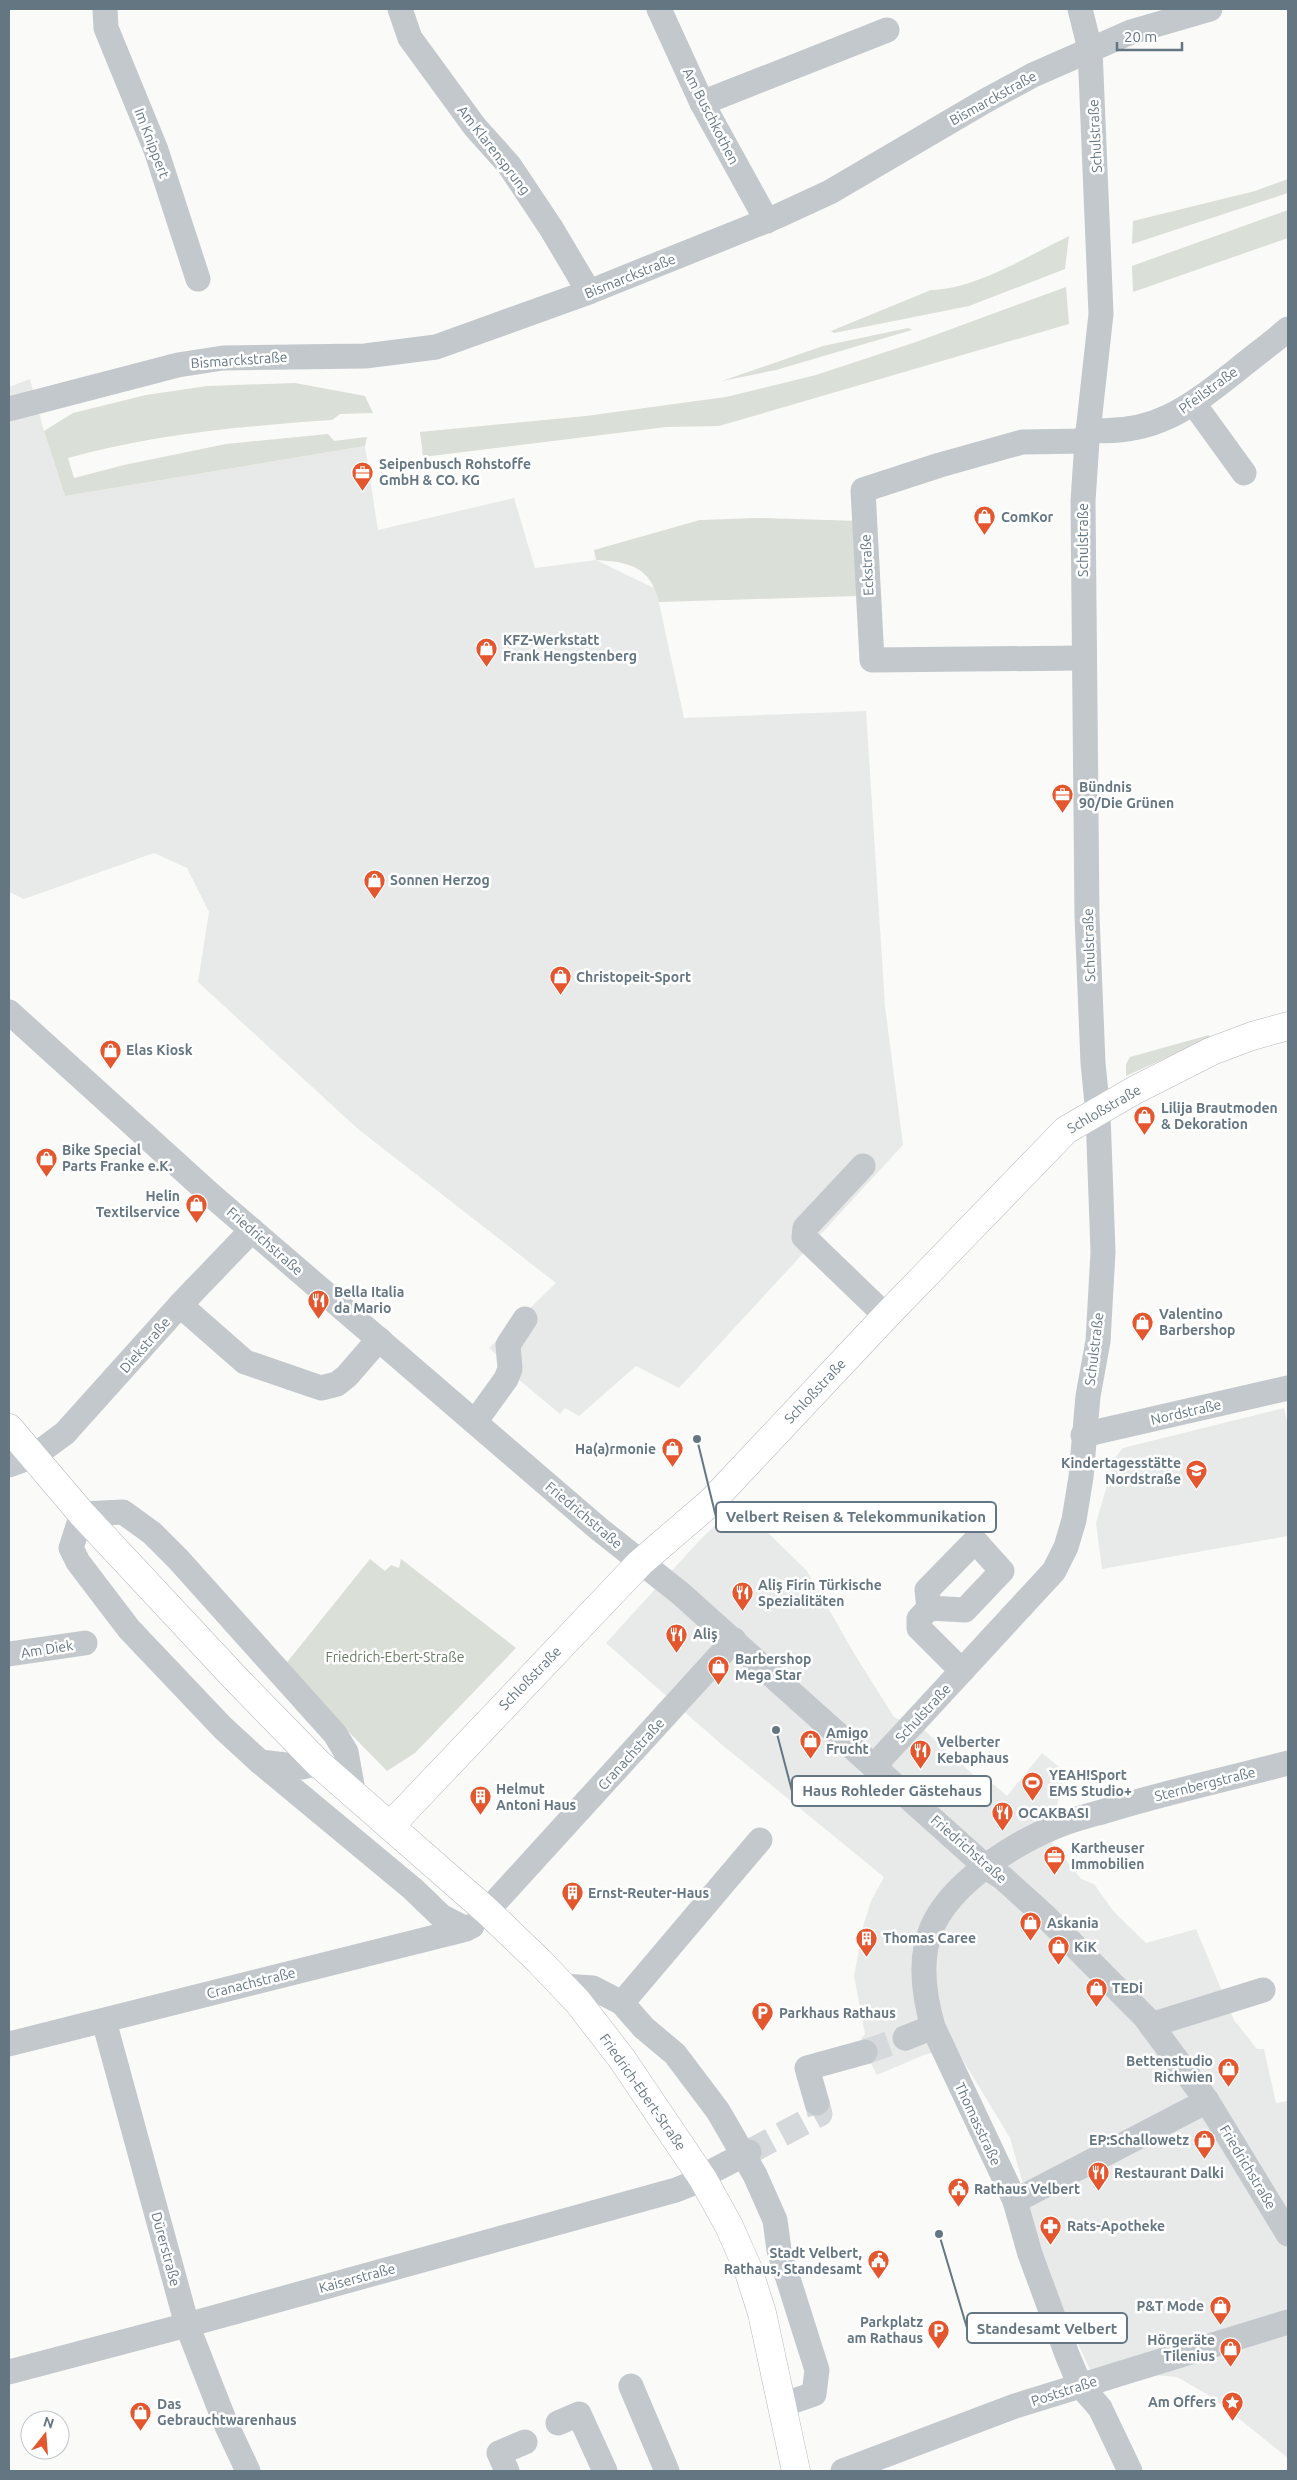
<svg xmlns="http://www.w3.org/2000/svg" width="1297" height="2480" font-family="Ubuntu,sans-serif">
<rect width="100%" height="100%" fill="#fafaf8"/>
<g fill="#e8e9e9">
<path d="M 30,379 L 44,431 L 65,496 L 365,446 L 378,530 L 514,498 L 535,568 L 596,560 L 656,589 L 684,718 L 866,711 L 885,1006 L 903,1145 L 679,1388 L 636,1366 L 579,1416 L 565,1408 L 560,1414 L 517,1378 L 498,1356 L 489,1348 L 556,1283 L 358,1129 L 198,982 L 209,912 L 187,868 L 154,853 L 24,899 L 9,892 L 9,387 Z"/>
<path d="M 1284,1408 L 1288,1425 L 1288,1536 L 1102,1569 L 1096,1523 L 1115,1458 L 1123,1448 Z"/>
<path d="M 738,1503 L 807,1571 L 855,1655 L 894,1717 L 925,1731 L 988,1788 L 993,1784 L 1007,1796 L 1042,1753 L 1065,1772 L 1049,1839 L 1081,1879 L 1094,1884 L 1114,1912 L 1146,1943 L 1196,1929 L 1234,2020 L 1257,2049 L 1264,2049 L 1276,2103 L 1288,2101 L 1288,2458 L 1212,2397 L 1177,2377 L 1090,2370 L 1051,2284 L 1010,2138 L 955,2047 L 924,2055 L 877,2075 L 865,2052 L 861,2038 L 865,2034 L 854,1976 L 864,1923 L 871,1901 L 884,1877 L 721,1744 L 606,1643 L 698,1542 Z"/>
</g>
<g fill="#dadfd7">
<path d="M 1288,179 L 1288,193 L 1132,244 L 1133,221 L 1255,191 Z"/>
<path d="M 1288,210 L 1288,238 L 1133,292 L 1132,266 Z"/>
<path d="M 1069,236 L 1065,269 L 969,306 L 834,333 L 831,331 L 931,290 C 976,289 1028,256 1069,236 Z"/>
<path d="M 1066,287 L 1069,324 L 719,426 L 666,427 L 423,457 L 420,432 L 586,416 L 726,397 L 816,375 L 916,342 Z"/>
<path d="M 908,328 L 912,330 L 776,370 L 722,381 L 823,346 Z"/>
<path d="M 295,383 L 365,396 L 373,413 L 340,414 L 332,420 C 244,426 153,434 68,458 L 74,478 L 124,465 L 226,444 L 328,434 L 334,441 L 367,437 L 365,446 L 65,496 L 44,431 L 73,413 L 146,395 L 207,386 Z"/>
<path d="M 758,518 L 859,521 L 857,596 L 659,602 C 650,566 629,562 596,560 L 594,550 L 700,520 Z"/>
<path d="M 1209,1035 L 1210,1038 L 1126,1076 L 1126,1064 L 1130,1057 Z"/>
<path d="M 370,1559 L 385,1571 L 391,1565 L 399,1568 L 401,1559 L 516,1648 L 415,1753 L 387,1771 L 284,1666 Z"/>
</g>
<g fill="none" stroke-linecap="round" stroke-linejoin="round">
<g stroke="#d5d9db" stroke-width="25" stroke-dasharray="25 12" stroke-linecap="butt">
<path d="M 865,2052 L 905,2038"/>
<path d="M 749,2152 L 820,2114 L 817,2103"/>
</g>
<defs>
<g id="major">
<path d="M 9,1428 L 82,1514 L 237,1680 L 318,1763 L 487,1911 L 538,1960 L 578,2002 L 622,2059 L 703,2179 L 729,2226 L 748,2269 L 762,2313 L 796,2471"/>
<path d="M 390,1826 L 640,1563 L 712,1501 L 886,1316 L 1066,1130 L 1135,1090 L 1212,1051 L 1252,1036 L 1288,1026"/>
</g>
</defs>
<use href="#major" stroke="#b5babe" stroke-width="29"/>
<g stroke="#c3c8cc" stroke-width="25">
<path d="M 105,9 L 106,28 L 156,150 L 198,279"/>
<path d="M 400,9 L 410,38 L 475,127 L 509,165 L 551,228 L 589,292"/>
<path d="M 659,9 L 702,103 L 767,221"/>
<path d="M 702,103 L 887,30"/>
<path d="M 1194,404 L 1244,473"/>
<path d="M 9,409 L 178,365 L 223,358 L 365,356 L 436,347 L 589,292 L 778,216 L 830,192 L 985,101 L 1033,75 L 1131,32 L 1210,9"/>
<path d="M 1088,430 C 1153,436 1189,408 1237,370 C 1254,356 1272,343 1288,329"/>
<path d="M 1083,658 L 872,660 L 863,490 L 940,465 L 1022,442 L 1087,441"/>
<path d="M 9,1012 L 211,1195 L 599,1529 L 680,1593 L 986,1867 L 1003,1878 L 1046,1917 L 1145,2017 L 1207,2101 L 1288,2234"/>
<path d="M 863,1166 L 805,1228 L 804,1237 L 886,1316"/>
<path d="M 180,1305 L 245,1362 L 321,1388 L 337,1384 L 347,1376 L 379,1339"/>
<path d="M 475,1422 L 506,1379 L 510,1369 L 508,1345 L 525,1319"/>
<path d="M 1083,1435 L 1288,1388"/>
<path d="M 9,1465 L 34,1456 L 65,1433 L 180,1305 L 252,1230"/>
<path d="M 929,1608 L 965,1610 L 1002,1571 L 975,1541 L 927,1590 L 929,1608 L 919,1619 L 919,1628 L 962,1671"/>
<path d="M 9,1654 L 85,1643"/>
<path d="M 260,1762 L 303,1767 L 318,1763"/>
<path d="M 874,1766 L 1054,1571 L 1066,1547 L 1074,1520 L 1081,1477 L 1088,1396 L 1098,1341 L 1103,1252 L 1098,1114 L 1093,1063 L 1087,916 L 1083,501 L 1087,441 L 1101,314 L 1090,49 L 1080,9"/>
<path d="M 354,1796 L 346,1752 L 335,1734 L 178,1559 L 152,1533 L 123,1512 L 82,1514 L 71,1548 L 78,1562 L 129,1629 L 223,1728 L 260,1762 L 413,1889 L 441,1916 L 466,1929"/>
<path d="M 487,1911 L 734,1640"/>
<path d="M 563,1986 L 593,1988 L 622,2003 L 644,2028 L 675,2054 L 718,2111 L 755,2175 L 775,2220 L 779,2250 L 817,2370 L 814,2394 L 782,2405"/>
<path d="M 622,2003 L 760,1840"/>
<path d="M 104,2021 L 187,2325 L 225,2422 L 248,2471"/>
<path d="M 1151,2025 L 1263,1990"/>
<path d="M 905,2038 L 933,2027"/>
<path d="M 9,2044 L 459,1931 L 472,1926"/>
<path d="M 817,2103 L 807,2068 L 865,2052"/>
<path d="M 701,2177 L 749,2152"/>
<path d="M 1015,2201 L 1207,2101"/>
<path d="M 9,2372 L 187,2325 L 676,2190 L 703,2179"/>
<path d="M 631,2386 L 667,2471"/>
<path d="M 558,2423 L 579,2414 L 605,2471"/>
<path d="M 507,2471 L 499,2453 L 525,2442"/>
<path d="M 843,2471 L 1015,2406 L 1288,2322"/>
<path d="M 1130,2471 L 1100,2408 L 1080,2385 L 1068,2357 L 1030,2254 L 1015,2201 L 933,2027 C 924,1996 919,1960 931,1930 C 949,1884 1013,1844 1057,1826 C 1076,1818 1096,1814 1115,1808 C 1172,1791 1231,1778 1288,1763"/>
</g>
<use href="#major" stroke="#fff" stroke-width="28"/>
</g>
<defs>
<symbol id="office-pin" viewBox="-11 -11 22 30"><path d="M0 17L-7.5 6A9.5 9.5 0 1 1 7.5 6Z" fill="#e4572e" stroke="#fff"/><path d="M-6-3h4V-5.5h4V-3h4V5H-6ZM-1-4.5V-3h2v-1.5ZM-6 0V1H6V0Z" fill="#fff"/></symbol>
<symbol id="shop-pin" viewBox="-11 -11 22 30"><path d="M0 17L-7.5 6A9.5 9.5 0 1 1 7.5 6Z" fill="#e4572e" stroke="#fff"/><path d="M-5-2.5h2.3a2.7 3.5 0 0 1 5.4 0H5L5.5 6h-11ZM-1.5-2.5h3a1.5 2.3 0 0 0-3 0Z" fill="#fff"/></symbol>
<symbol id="restaurant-pin" viewBox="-11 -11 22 30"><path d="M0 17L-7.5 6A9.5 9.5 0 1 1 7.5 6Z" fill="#e4572e" stroke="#fff"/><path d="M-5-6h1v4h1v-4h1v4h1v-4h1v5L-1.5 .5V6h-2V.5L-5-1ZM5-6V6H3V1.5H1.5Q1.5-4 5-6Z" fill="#fff"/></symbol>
<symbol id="school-pin" viewBox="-11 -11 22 30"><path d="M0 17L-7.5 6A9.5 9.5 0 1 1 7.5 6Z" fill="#e4572e" stroke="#fff"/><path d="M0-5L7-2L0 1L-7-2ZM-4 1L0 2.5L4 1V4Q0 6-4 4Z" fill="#fff"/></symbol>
<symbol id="stadium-pin" viewBox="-11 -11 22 30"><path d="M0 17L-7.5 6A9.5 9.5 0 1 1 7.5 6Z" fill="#e4572e" stroke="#fff"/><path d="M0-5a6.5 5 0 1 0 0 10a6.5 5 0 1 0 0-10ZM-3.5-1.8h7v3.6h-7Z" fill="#fff"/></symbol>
<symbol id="building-pin" viewBox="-11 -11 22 30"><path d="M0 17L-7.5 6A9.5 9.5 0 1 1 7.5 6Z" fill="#e4572e" stroke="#fff"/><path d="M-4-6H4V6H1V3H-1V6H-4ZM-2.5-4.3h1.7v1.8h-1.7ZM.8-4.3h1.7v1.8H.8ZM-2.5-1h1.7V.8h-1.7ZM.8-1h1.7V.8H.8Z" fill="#fff"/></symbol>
<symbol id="parking-pin" viewBox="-11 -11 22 30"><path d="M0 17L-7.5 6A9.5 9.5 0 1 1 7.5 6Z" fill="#e4572e" stroke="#fff"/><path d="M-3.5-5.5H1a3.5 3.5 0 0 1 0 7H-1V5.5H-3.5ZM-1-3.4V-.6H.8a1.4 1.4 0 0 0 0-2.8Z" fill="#fff"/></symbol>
<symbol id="civic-pin" viewBox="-11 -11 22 30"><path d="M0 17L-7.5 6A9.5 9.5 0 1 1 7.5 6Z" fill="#e4572e" stroke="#fff"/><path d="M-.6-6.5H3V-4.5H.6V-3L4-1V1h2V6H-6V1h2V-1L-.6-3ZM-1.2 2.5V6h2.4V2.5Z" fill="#fff"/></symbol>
<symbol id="pharmacy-pin" viewBox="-11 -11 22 30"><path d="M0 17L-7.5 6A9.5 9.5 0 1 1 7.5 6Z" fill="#e4572e" stroke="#fff"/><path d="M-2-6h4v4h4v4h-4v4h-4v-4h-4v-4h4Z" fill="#fff"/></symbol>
<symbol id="sight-pin" viewBox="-11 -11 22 30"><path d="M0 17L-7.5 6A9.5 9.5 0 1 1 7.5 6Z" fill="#e4572e" stroke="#fff"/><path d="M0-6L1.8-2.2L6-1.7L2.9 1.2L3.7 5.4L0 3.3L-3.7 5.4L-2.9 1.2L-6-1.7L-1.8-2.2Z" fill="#fff"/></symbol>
</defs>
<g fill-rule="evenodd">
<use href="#office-pin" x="350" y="460" width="25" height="34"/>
<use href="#shop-pin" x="972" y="504" width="25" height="34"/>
<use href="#shop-pin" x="474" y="636" width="25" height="34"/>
<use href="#office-pin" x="1050" y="782" width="25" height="34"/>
<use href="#shop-pin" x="362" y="868" width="25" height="34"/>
<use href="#shop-pin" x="548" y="964" width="25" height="34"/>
<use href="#shop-pin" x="98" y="1038" width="25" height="34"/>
<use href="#shop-pin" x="1132" y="1104" width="25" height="34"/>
<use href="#shop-pin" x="34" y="1146" width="25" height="34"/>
<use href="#shop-pin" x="184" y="1192" width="25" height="34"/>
<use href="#restaurant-pin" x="306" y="1288" width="25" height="34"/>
<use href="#shop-pin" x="1130" y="1310" width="25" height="34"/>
<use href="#shop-pin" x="660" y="1436" width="25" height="34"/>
<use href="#school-pin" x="1184" y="1458" width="25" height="34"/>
<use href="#restaurant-pin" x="730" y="1580" width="25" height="34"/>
<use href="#restaurant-pin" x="664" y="1622" width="25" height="34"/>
<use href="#shop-pin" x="706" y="1654" width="25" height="34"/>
<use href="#shop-pin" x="798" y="1728" width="25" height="34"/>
<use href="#restaurant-pin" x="908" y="1738" width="25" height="34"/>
<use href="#stadium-pin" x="1020" y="1770" width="25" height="34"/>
<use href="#building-pin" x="468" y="1784" width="25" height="34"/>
<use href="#restaurant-pin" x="990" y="1800" width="25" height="34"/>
<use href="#office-pin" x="1042" y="1844" width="25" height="34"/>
<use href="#building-pin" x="560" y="1880" width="25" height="34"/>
<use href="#shop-pin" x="1018" y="1910" width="25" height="34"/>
<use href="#building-pin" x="854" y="1926" width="25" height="34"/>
<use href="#shop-pin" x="1046" y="1934" width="25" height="34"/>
<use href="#shop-pin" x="1084" y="1976" width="25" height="34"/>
<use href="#parking-pin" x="750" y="2000" width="25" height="34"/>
<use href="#shop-pin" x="1216" y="2056" width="25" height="34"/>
<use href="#shop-pin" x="1192" y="2128" width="25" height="34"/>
<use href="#restaurant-pin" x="1086" y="2160" width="25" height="34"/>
<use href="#civic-pin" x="946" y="2176" width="25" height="34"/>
<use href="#pharmacy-pin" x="1038" y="2214" width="25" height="34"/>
<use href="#civic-pin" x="866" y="2248" width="25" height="34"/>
<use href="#shop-pin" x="1208" y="2294" width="25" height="34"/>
<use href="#parking-pin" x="926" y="2318" width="25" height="34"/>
<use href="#shop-pin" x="1218" y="2336" width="25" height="34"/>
<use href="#sight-pin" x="1220" y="2390" width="25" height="34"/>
<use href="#shop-pin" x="128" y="2400" width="25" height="34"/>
</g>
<g text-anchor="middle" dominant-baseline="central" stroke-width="5" stroke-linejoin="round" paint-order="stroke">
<g font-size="14" fill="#657683" stroke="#fff">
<text transform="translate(993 98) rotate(-29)">Bismarckstraße</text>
<text transform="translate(711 116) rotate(63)">Am Buschkothen</text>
<text transform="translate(1095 136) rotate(-93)">Schulstraße</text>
<text transform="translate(152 143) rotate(69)">Im Knippert</text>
<text transform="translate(494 150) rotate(52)">Am Klarensprung</text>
<text transform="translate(630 276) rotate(-22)">Bismarckstraße</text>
<text transform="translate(239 360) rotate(-4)">Bismarckstraße</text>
<text transform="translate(1208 390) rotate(-36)">Pfeilstraße</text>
<text transform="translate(1083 540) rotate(-90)">Schulstraße</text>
<text transform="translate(867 565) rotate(-93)">Eckstraße</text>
<text transform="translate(1089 945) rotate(-92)">Schulstraße</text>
<text transform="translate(1104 1109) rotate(-30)">Schloßstraße</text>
<text transform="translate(265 1241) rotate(41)">Friedrichstraße</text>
<text transform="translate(145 1345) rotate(-49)">Diekstraße</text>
<text transform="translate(1094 1349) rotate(-83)">Schulstraße</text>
<text transform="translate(815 1391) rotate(-47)">Schloßstraße</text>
<text transform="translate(1186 1412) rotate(-13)">Nordstraße</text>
<text transform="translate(584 1515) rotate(40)">Friedrichstraße</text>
<text transform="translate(47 1649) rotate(-9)">Am Diek</text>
<text transform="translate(530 1678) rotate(-46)">Schloßstraße</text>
<text transform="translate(923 1713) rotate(-47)">Schulstraße</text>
<text transform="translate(631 1754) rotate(-48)">Cranachstraße</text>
<text transform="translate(1205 1784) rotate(-14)">Sternbergstraße</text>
<text transform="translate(969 1849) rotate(41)">Friedrichstraße</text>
<text transform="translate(251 1983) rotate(-14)">Cranachstraße</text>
<text transform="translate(643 2092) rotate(55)">Friedrich-Ebert-Straße</text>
<text transform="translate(978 2124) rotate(65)">Thomasstraße</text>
<text transform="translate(1248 2167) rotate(59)">Friedrichstraße</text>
<text transform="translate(166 2249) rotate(75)">Dürerstraße</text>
<text transform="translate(357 2278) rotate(-15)">Kaiserstraße</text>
<text transform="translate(1064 2391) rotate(-18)">Poststraße</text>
</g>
<g font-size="14" font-weight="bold" fill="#657683" stroke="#fff" text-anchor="start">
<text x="379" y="464">Seipenbusch Rohstoffe<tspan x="379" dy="16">GmbH &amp; CO. KG</tspan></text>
<text x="1001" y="517">ComKor</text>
<text x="503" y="640">KFZ-Werkstatt<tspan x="503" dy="16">Frank Hengstenberg</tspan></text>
<text x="1079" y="787">Bündnis<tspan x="1079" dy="16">90/Die Grünen</tspan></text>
<text x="390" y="880">Sonnen Herzog</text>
<text x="576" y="977">Christopeit-Sport</text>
<text x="126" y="1050">Elas Kiosk</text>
<text x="1161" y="1108">Lilija Brautmoden<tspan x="1161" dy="16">&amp; Dekoration</tspan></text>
<text x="62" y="1150">Bike Special<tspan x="62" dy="16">Parts Franke e.K.</tspan></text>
<text x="180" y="1196" text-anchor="end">Helin<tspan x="180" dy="16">Textilservice</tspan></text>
<text x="334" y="1292">Bella Italia<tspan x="334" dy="16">da Mario</tspan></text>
<text x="1159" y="1314">Valentino<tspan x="1159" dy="16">Barbershop</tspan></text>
<text x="656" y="1449" text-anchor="end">Ha(a)rmonie</text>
<text x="1181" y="1463" text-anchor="end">Kindertagesstätte<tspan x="1181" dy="16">Nordstraße</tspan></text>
<text x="758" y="1585">Aliş Firin Türkische<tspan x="758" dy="16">Spezialitäten</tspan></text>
<text x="693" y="1634">Aliş</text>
<text x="735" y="1659">Barbershop<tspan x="735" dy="16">Mega Star</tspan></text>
<text x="826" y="1733">Amigo<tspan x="826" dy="16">Frucht</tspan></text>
<text x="937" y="1742">Velberter<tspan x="937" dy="16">Kebaphaus</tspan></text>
<text x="1049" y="1775">YEAH!Sport<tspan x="1049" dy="16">EMS Studio+</tspan></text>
<text x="496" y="1789">Helmut<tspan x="496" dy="16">Antoni Haus</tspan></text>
<text x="1018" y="1813">OCAKBASI</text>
<text x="1071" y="1848">Kartheuser<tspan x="1071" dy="16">Immobilien</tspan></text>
<text x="588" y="1893">Ernst-Reuter-Haus</text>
<text x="1047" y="1923">Askania</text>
<text x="883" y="1938">Thomas Caree</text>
<text x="1074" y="1947">KiK</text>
<text x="1112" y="1988">TEDi</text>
<text x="779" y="2013">Parkhaus Rathaus</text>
<text x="1213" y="2061" text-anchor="end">Bettenstudio<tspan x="1213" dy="16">Richwien</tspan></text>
<text x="1189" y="2140" text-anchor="end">EP:Schallowetz</text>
<text x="1114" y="2173">Restaurant Dalki</text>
<text x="974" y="2189">Rathaus Velbert</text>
<text x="1067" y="2226">Rats-Apotheke</text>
<text x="862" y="2253" text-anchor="end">Stadt Velbert,<tspan x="862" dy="16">Rathaus, Standesamt</tspan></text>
<text x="1204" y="2306" text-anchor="end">P&amp;T Mode</text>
<text x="923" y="2322" text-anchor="end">Parkplatz<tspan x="923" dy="16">am Rathaus</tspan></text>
<text x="1215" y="2340" text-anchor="end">Hörgeräte<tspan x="1215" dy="16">Tilenius</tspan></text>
<text x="1216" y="2402" text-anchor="end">Am Offers</text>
<text x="157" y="2404">Das<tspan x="157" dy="16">Gebrauchtwarenhaus</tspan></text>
</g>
<g font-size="14" fill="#687a64" stroke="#fff">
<text x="395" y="1657">Friedrich-Ebert-Straße</text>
</g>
</g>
<path fill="none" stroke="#657683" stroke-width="2" d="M697 1439L716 1517M776 1730L792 1791M939 2234L967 2328"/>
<g fill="#657683" stroke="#fff" stroke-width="2">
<circle cx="697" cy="1439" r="5"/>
<circle cx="776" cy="1730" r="5"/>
<circle cx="939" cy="2234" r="5"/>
</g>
<g fill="#fff" stroke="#657683" stroke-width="2">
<rect x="716" y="1502" width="280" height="30" rx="5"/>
<rect x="792" y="1776" width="199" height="30" rx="5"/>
<rect x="967" y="2313" width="160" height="30" rx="5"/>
</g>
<g font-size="15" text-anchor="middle" font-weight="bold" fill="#657683">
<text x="856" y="1522">Velbert Reisen &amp; Telekommunikation</text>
<text x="892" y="1796">Haus Rohleder Gästehaus</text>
<text x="1047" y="2334">Standesamt Velbert</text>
</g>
<rect width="1297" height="2480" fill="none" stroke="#657683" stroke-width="20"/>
<g transform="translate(45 2435) rotate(17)"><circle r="24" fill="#ffffff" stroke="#c1c8cd"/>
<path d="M0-4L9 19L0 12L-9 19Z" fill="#e4572e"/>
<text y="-8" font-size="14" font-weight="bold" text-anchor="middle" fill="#657683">N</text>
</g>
<path d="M1117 42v8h65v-8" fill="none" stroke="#657683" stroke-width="2.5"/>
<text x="1124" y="42" font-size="15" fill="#657683" stroke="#ffffff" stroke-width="4" paint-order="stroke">20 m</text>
</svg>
